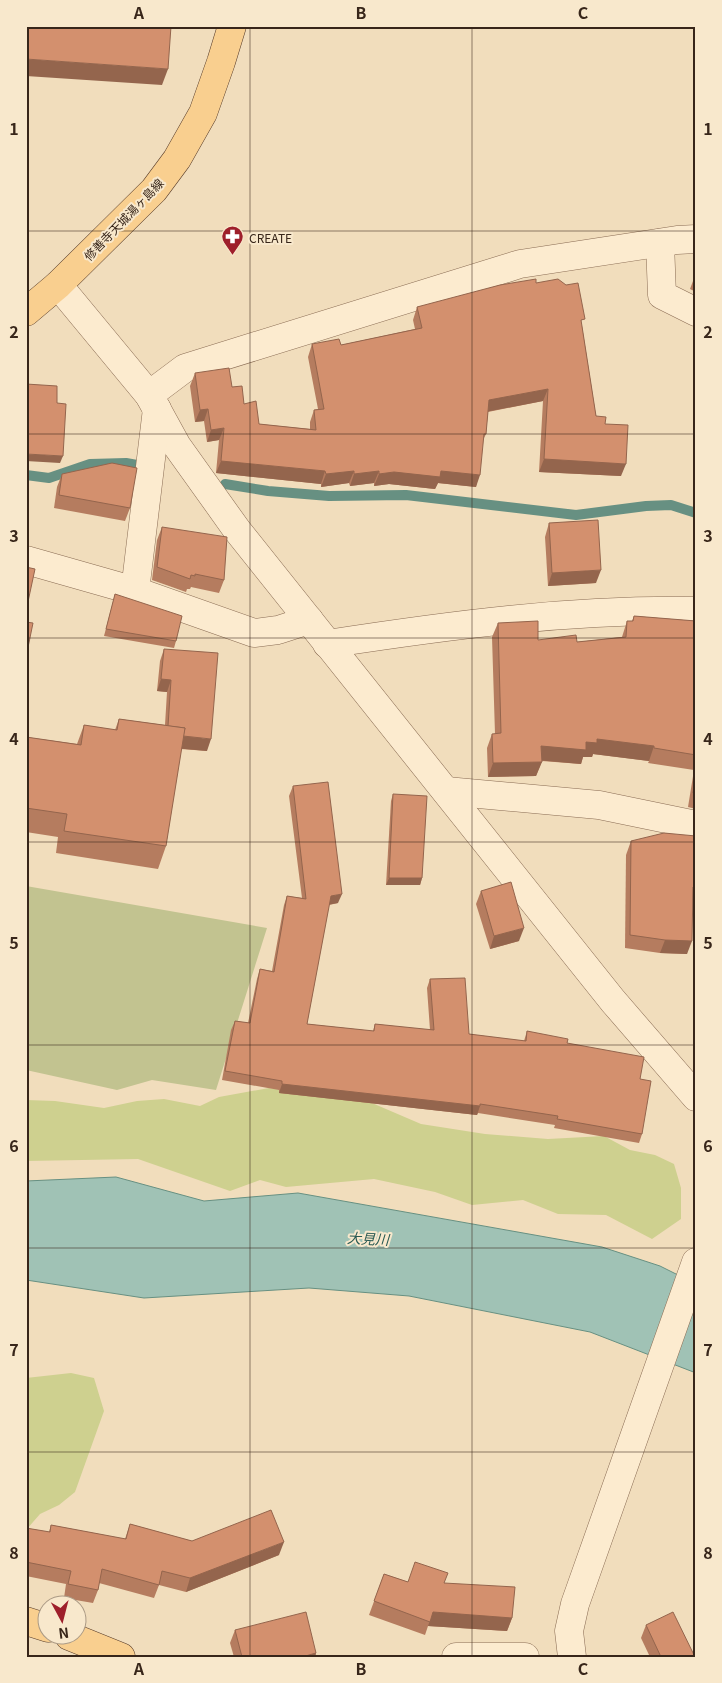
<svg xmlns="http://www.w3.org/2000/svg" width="722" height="1683" font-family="Georgia,'Noto Sans JP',serif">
<rect width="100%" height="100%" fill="#f1ddbc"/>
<g fill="#ced08f">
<path d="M 269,1088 L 372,1103 L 421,1124 L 485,1134 L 548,1139 L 604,1136 L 630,1150 L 655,1155 L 674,1164 L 681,1188 L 681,1219 L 652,1239 L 606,1215 L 558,1214 L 523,1200 L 472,1205 L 435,1192 L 374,1179 L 286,1187 L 260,1180 L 230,1191 L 138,1159 L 26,1161 L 26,1100 L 55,1101 L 104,1108 L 137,1101 L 164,1099 L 200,1106 L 219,1097 Z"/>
<path d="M 71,1373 L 94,1378 L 104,1411 L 75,1492 L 59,1505 L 40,1514 L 26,1530 L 26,1378 Z"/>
</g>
<path fill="#c2c390" d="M 26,886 L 267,928 L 216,1090 L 152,1080 L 117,1090 L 26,1070 Z"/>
<path fill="#a0c2b5" stroke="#679082" d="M 116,1177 L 204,1201 L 298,1193 L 602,1247 L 660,1266 L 696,1284 L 696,1373 L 590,1332 L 409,1296 L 309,1288 L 144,1298 L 26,1280 L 26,1181 Z"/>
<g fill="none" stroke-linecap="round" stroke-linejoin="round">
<g stroke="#679082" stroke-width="10">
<path d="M 26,475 L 49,478 L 90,464 L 126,463 L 137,465"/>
<path d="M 225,484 L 268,491 L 329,496 L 406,495 L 576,515 L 646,506 L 671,505 L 696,513"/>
</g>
<defs>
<g id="minor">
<path d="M 660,243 L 662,295 L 696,312"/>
<path d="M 58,285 L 149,395 L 177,446 L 237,530 L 613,1001 L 696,1097"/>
<path d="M 149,395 L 185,368 L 520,264 L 677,240 L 696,239"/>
<path d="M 26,560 L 135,591 L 254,633 L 278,630 L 309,620"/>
<path d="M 135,591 L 157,409"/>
<path d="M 327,644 C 451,625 571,609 696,611"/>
<path d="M 446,791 L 599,805 L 696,825"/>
<path d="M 456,1657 L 525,1657"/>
<path d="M 572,1657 L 569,1631 L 575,1604 L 696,1262"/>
</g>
<g id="major">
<path d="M 26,312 L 58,285 L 154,190 L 177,159 L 203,113 L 221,62 L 232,26"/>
<path d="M 26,1621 L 48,1628"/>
<path d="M 69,1636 L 121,1657"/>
</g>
</defs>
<use href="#minor" stroke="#8a6c54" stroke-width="29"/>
<use href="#major" stroke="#573b29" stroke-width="29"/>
<use href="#minor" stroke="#fcebcf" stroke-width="28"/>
<use href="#major" stroke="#f9cf8f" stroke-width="28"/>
</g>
<g fill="#b57c5f">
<path d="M 696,273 L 696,292 L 690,289 Z"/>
<path d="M 536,283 L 582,326 L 596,416 L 605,424 L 621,476 L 539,472 L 543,401 L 488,412 L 486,434 L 483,440 L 476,487 L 438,483 L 435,489 L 389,484 L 374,486 L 374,483 L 350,486 L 349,483 L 321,487 L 321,484 L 216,473 L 219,440 L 207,442 L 204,421 L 195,422 L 190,386 L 195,373 L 232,387 L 259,424 L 310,429 L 310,422 L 314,410 L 318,409 L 308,357 L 312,344 L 341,345 L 415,329 L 413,320 L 417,307 Z"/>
<path d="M 62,474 L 130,508 L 125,521 L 54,508 L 57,487 Z"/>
<path d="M 549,523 L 596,583 L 548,586 L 545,537 Z"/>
<path d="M 162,527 L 224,580 L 219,593 L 191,587 L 190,589 L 187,589 L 186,592 L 152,580 L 157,540 Z"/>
<path d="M 115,594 L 176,641 L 174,648 L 104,636 Z"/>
<path d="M 634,616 L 696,621 L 696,809 L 688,807 L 694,770 L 648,763 L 649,761 L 593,754 L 592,757 L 583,757 L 581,764 L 542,761 L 536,776 L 488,777 L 487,748 L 492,734 L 495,734 L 492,637 L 498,623 L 538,640 L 577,642 L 622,637 L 627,621 L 632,621 Z"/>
<path d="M 164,649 L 207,751 L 181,749 L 166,846 L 158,869 L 56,853 L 58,837 L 26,832 L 26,737 L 77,744 L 84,725 L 115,730 L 119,719 L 165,725 L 167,692 L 157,691 L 160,661 Z"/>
<path d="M 293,786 L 338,903 L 329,905 L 307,1024 L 373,1031 L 375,1024 L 430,1030 L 427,988 L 430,979 L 469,1034 L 524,1041 L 527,1031 L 567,1043 L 640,1079 L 642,1134 L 639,1143 L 554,1128 L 555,1125 L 478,1113 L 477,1115 L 279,1093 L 279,1090 L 222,1080 L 231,1030 L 235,1021 L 248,1023 L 257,979 L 260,969 L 272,971 L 284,905 L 287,896 L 302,898 L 289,796 Z"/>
<path d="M 393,794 L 422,878 L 420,885 L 386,885 L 391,801 Z"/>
<path d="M 631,841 L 693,900 L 687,954 L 660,953 L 625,948 L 626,855 Z"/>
<path d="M 481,891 L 519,941 L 490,949 L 476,904 Z"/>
<path d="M 130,1524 L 192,1541 L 279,1555 L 186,1592 L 159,1585 L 154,1598 L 99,1583 L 98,1590 L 93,1603 L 64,1598 L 66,1584 L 26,1576 L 26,1528 L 49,1532 L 51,1525 L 125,1539 Z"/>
<path d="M 384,1574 L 408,1582 L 444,1583 L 512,1618 L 507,1631 L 428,1626 L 425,1635 L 369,1615 Z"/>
<path d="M 646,1625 L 695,1657 L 650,1657 L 641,1638 Z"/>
<path d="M 235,1630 L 316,1653 L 315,1657 L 234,1657 L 230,1643 Z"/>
</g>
<g fill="#94654d">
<path d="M 26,59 L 168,69 L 162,85 L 26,76 Z"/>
<path d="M 548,389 L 543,401 L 485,412 L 489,400 Z"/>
<path d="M 208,409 L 204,421 L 195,422 L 200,410 Z"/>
<path d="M 224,428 L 219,440 L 207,442 L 211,430 Z"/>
<path d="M 26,454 L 63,456 L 60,463 L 26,461 Z"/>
<path d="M 544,459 L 626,464 L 621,476 L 539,472 Z"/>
<path d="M 221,461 L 325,471 L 321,484 L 216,473 Z"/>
<path d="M 354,471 L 349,483 L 321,487 L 326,474 Z"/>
<path d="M 379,471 L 374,483 L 350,486 L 354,474 Z"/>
<path d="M 441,471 L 480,475 L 476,487 L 438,483 L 435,489 L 389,484 L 374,486 L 379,474 L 394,472 Z"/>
<path d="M 601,570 L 596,583 L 548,586 L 552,573 Z"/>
<path d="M 161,679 L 171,680 L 167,692 L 157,691 Z"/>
<path d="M 167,735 L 211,739 L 207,751 L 163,747 Z"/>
<path d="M 597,739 L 654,746 L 649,761 L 593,754 L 592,757 L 583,757 L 581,764 L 536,760 L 541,746 L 586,742 Z"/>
<path d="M 542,762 L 536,776 L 488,777 L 493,763 Z"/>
<path d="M 389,878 L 422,878 L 420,885 L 386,885 Z"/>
<path d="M 693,887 L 696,887 L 696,900 L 688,900 Z"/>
<path d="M 342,894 L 338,903 L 327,905 L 331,896 Z"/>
<path d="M 524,928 L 519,941 L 490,949 L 494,936 Z"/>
<path d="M 665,940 L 692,941 L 687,954 L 660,953 Z"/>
<path d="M 282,1084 L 480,1106 L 477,1115 L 279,1093 Z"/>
<path d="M 284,1542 L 279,1555 L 186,1592 L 190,1578 Z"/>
<path d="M 433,1612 L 512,1618 L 507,1631 L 428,1626 Z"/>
<path d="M 316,1653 L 315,1657 L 302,1657 Z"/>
</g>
<g fill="#d3906e" stroke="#94654d">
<path d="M 26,26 L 171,26 L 168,69 L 26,59 Z"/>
<path d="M 536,279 L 536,283 L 558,279 L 566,285 L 578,283 L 585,319 L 581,320 L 596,416 L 606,417 L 605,424 L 628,425 L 626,464 L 544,459 L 548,389 L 489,400 L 486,434 L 484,434 L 480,475 L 441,471 L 440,477 L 394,472 L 379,474 L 379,471 L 354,474 L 354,471 L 326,474 L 325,471 L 221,461 L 224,428 L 211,430 L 208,409 L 200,410 L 195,373 L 229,368 L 232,387 L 242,386 L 244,404 L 256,401 L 259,424 L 316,430 L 314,410 L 324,409 L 312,344 L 339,339 L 341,345 L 422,328 L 417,307 L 500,285 Z"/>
<path d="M 26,384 L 57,386 L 57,403 L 66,404 L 63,456 L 26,454 Z"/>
<path d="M 112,463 L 137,468 L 130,508 L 59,495 L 62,474 Z"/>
<path d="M 598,520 L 601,570 L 552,573 L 549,523 Z"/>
<path d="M 162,527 L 227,537 L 224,580 L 195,574 L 195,576 L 191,575 L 190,579 L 157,567 Z"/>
<path d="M 26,567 L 35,569 L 26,611 Z"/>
<path d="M 115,594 L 182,616 L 176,641 L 106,629 Z"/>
<path d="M 634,616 L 696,621 L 696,755 L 654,748 L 654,746 L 597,739 L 597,743 L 586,742 L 586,750 L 541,746 L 542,762 L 493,763 L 492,734 L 501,733 L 498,623 L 538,621 L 538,640 L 576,635 L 577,642 L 626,637 L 627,621 L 633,621 Z"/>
<path d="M 26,622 L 33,623 L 26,657 Z"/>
<path d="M 164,649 L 218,653 L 211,739 L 183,736 L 185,728 L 168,726 L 171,680 L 161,679 Z"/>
<path d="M 119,719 L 185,728 L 166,846 L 64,831 L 67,814 L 26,808 L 26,737 L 81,745 L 84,725 L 117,730 Z"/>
<path d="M 696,777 L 696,794 L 693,793 Z"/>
<path d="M 328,782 L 342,894 L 331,896 L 307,1024 L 374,1031 L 375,1024 L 434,1030 L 430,979 L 465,978 L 469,1034 L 526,1041 L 527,1031 L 568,1039 L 567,1043 L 644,1057 L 640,1079 L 651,1081 L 642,1134 L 557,1119 L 558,1116 L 480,1104 L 480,1106 L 282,1084 L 282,1081 L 225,1071 L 235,1021 L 250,1023 L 260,969 L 274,972 L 287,896 L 306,899 L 293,786 Z"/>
<path d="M 393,794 L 427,796 L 422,878 L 389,878 Z"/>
<path d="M 664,833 L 696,836 L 696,887 L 693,887 L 692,941 L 665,940 L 630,935 L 631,841 Z"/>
<path d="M 511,882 L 524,928 L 494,936 L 481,891 Z"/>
<path d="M 271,1510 L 284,1542 L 190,1578 L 162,1571 L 159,1585 L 102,1569 L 98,1590 L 68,1584 L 71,1571 L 26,1562 L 26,1528 L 50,1532 L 51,1525 L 126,1539 L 130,1524 L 192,1541 Z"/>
<path d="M 415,1562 L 448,1573 L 444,1583 L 515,1587 L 512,1618 L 433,1612 L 430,1622 L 374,1601 L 384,1574 L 408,1582 Z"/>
<path d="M 306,1612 L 316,1653 L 302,1657 L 242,1657 L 235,1630 Z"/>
<path d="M 673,1612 L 695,1657 L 661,1657 L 646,1625 Z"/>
</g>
<path fill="none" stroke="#38261a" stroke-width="1" stroke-opacity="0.55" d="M 250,26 L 250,1657M 472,26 L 472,1657M 26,231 L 696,231M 26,434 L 696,434M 26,638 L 696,638M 26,842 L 696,842M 26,1045 L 696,1045M 26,1248 L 696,1248M 26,1452 L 696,1452"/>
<defs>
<symbol id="pharmacy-pin" viewBox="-11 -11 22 30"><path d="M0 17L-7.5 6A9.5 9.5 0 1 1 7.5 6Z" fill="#9e1f2b" stroke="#f8e8cc"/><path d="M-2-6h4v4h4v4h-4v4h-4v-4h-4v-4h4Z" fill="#fff"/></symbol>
</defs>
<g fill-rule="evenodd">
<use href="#pharmacy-pin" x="220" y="224" width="25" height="34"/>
</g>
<g text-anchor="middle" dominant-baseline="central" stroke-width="4" stroke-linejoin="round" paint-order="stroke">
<g font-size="12" fill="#38261a" stroke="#f8e8cc">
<text transform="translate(123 219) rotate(-46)">修善寺天城湯ヶ島線</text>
</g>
<g font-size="12" fill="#38261a" stroke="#f8e8cc" text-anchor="start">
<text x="249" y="237">CREATE</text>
</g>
<g font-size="14" font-style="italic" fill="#285952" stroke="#f8e8cc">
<text transform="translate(368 1238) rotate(3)">大見川</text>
</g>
</g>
<rect width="722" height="1683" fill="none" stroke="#f8e8cc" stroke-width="55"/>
<g transform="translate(62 1620) rotate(173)"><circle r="24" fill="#f8e8cc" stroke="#ab9a85"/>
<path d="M0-4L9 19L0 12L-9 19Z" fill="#9e1f2b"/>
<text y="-8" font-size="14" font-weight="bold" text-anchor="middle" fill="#38261a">N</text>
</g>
<rect x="28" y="28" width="666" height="1628" fill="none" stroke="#38261a" stroke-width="2"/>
<g font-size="16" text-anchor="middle" font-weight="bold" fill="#38261a">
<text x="139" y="19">A</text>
<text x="361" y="19">B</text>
<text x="583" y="19">C</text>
<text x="14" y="135">1</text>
<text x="708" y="135">1</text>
<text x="14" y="338">2</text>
<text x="708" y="338">2</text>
<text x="14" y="542">3</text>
<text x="708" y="542">3</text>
<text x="14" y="745">4</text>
<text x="708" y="745">4</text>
<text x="14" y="949">5</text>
<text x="708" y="949">5</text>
<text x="14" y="1152">6</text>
<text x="708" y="1152">6</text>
<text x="14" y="1356">7</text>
<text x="708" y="1356">7</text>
<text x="14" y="1559">8</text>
<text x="708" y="1559">8</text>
<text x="139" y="1675">A</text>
<text x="361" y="1675">B</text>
<text x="583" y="1675">C</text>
</g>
</svg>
